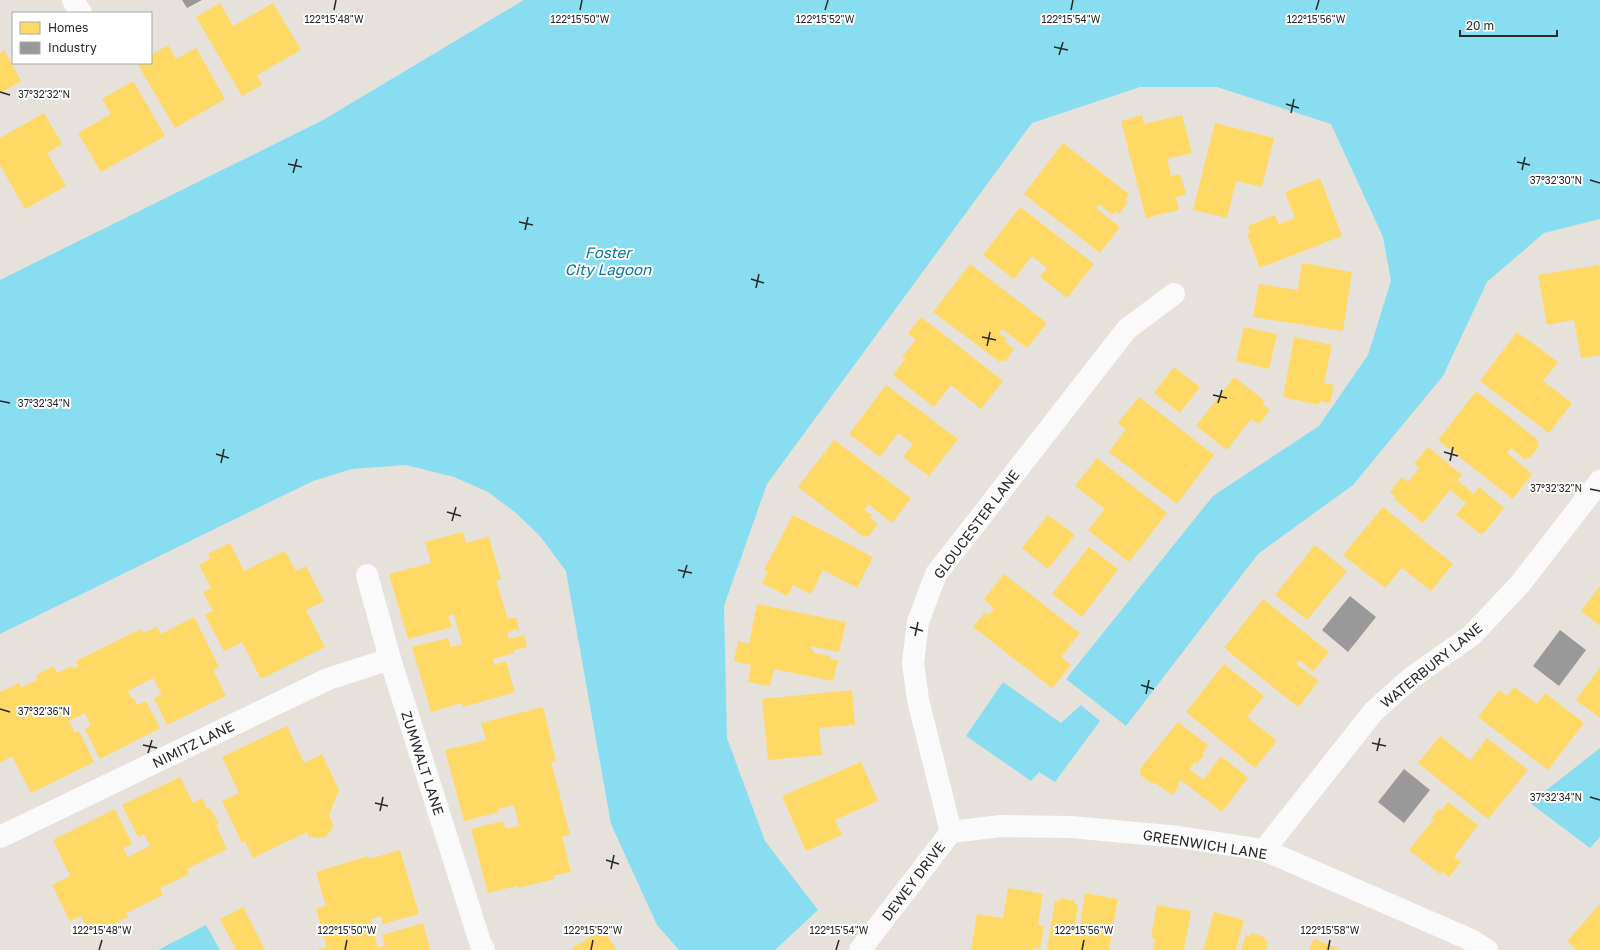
<svg xmlns="http://www.w3.org/2000/svg" width="1600" height="950" font-family="'Golos Text',sans-serif">
<rect width="100%" height="100%" fill="#e7e1dc"/>
<g fill="#88def0">
<path d="M 524,0 L 1600,0 L 1600,219 L 1544,233 L 1487,282 L 1443,376 L 1353,485 L 1258,554 L 1126,726 L 1066,679 L 1213,496 L 1319,426 L 1368,355 L 1391,281 L 1383,237 L 1331,124 L 1217,87 L 1140,87 L 1032,123 L 767,484 L 724,606 L 727,738 L 765,841 L 818,910 L 775,950 L 679,950 L 657,925 L 611,824 L 566,571 L 540,536 L 516,513 L 488,492 L 454,477 L 406,465 L 352,469 L 313,481 L 0,634 L 0,280 L 323,120 Z"/>
<path d="M 1003,682 L 1061,723 L 1081,705 L 1100,721 L 1055,782 L 1039,772 L 1031,781 L 966,736 Z"/>
<path d="M 1600,748 L 1600,837 L 1590,848 L 1530,803 Z"/>
<path d="M 206,925 L 220,950 L 158,950 Z"/>
</g>
<g fill="#ffd966">
<path d="M 220,3 L 233,26 L 273,3 L 301,50 L 257,75 L 262,85 L 242,96 L 196,17 Z"/>
<path d="M 168,45 L 176,59 L 196,48 L 225,99 L 175,128 L 137,63 L 151,63 L 151,55 Z"/>
<path d="M 4,50 L 21,81 L 0,93 L 0,53 Z"/>
<path d="M 133,81 L 165,136 L 101,172 L 78,133 L 111,114 L 102,99 Z"/>
<path d="M 44,113 L 62,144 L 47,153 L 66,186 L 25,209 L 0,165 L 0,138 Z"/>
<path d="M 1142,115 L 1144,124 L 1182,115 L 1192,153 L 1167,159 L 1171,176 L 1180,174 L 1186,194 L 1176,197 L 1179,210 L 1146,218 L 1121,121 Z"/>
<path d="M 1215,123 L 1274,138 L 1262,187 L 1236,181 L 1227,218 L 1193,210 Z"/>
<path d="M 1063,143 L 1129,194 L 1125,200 L 1128,202 L 1119,214 L 1116,211 L 1113,215 L 1099,204 L 1096,208 L 1120,227 L 1100,253 L 1024,194 Z"/>
<path d="M 1320,178 L 1342,236 L 1260,268 L 1247,234 L 1250,233 L 1248,226 L 1275,215 L 1279,224 L 1295,218 L 1285,192 Z"/>
<path d="M 1020,207 L 1094,264 L 1067,298 L 1040,277 L 1047,268 L 1032,256 L 1014,279 L 983,255 Z"/>
<path d="M 1302,263 L 1352,272 L 1343,331 L 1253,317 L 1259,284 L 1298,290 Z"/>
<path d="M 970,264 L 1047,323 L 1027,348 L 1002,329 L 999,333 L 1007,339 L 1005,342 L 1014,349 L 1005,362 L 1002,360 L 1000,362 L 933,312 Z"/>
<path d="M 1599,265 L 1600,272 L 1600,355 L 1581,358 L 1574,320 L 1547,325 L 1538,275 Z"/>
<path d="M 921,317 L 1003,381 L 981,409 L 951,385 L 934,407 L 893,375 L 905,359 L 902,357 L 916,340 L 908,333 Z"/>
<path d="M 1244,327 L 1277,334 L 1269,369 L 1236,361 Z"/>
<path d="M 1517,332 L 1558,362 L 1543,381 L 1572,403 L 1549,433 L 1480,381 Z"/>
<path d="M 1294,337 L 1332,345 L 1324,383 L 1334,385 L 1330,403 L 1320,401 L 1319,405 L 1283,397 Z"/>
<path d="M 1174,367 L 1200,387 L 1180,413 L 1154,393 Z"/>
<path d="M 1234,377 L 1265,401 L 1262,404 L 1270,410 L 1259,424 L 1251,419 L 1227,450 L 1196,426 Z"/>
<path d="M 886,385 L 958,439 L 929,476 L 903,457 L 913,444 L 898,433 L 880,457 L 849,434 Z"/>
<path d="M 1476,391 L 1539,441 L 1537,444 L 1539,446 L 1530,458 L 1527,457 L 1525,460 L 1511,448 L 1507,453 L 1532,474 L 1513,499 L 1438,440 Z"/>
<path d="M 1139,397 L 1214,455 L 1177,504 L 1109,452 L 1126,429 L 1118,423 Z"/>
<path d="M 834,440 L 911,498 L 892,523 L 868,504 L 864,510 L 872,515 L 870,518 L 878,524 L 868,537 L 866,535 L 864,537 L 798,487 Z"/>
<path d="M 1428,447 L 1462,475 L 1457,480 L 1474,494 L 1479,487 L 1504,508 L 1482,535 L 1456,515 L 1466,503 L 1450,490 L 1423,523 L 1394,499 L 1396,497 L 1390,492 L 1402,477 L 1408,482 L 1419,468 L 1414,464 Z"/>
<path d="M 1097,458 L 1167,513 L 1129,562 L 1088,530 L 1105,509 L 1075,486 Z"/>
<path d="M 1383,507 L 1453,564 L 1431,591 L 1402,568 L 1385,588 L 1343,555 Z"/>
<path d="M 793,515 L 873,557 L 857,588 L 823,570 L 811,594 L 793,585 L 787,596 L 762,583 L 768,572 L 764,570 Z"/>
<path d="M 1048,515 L 1075,535 L 1048,569 L 1022,548 Z"/>
<path d="M 463,532 L 466,543 L 489,537 L 501,579 L 496,580 L 508,619 L 516,617 L 519,629 L 507,632 L 509,639 L 524,635 L 527,647 L 514,650 L 514,653 L 493,659 L 494,665 L 506,661 L 515,692 L 463,707 L 462,703 L 431,712 L 412,647 L 448,638 L 451,647 L 462,644 L 454,614 L 448,616 L 452,627 L 408,639 L 389,574 L 431,563 L 425,542 Z"/>
<path d="M 230,543 L 244,571 L 285,551 L 296,571 L 306,566 L 324,601 L 306,610 L 325,647 L 261,679 L 242,642 L 224,651 L 205,615 L 213,611 L 203,592 L 211,588 L 199,565 L 210,559 L 208,554 Z"/>
<path d="M 1315,545 L 1347,571 L 1307,620 L 1275,595 Z"/>
<path d="M 1089,547 L 1118,569 L 1082,617 L 1052,594 Z"/>
<path d="M 1004,574 L 1080,633 L 1061,657 L 1071,665 L 1052,688 L 973,627 L 985,612 L 989,615 L 994,608 L 984,599 Z"/>
<path d="M 1600,586 L 1600,626 L 1581,611 Z"/>
<path d="M 1263,599 L 1329,652 L 1313,671 L 1299,660 L 1296,664 L 1319,681 L 1298,707 L 1224,648 Z"/>
<path d="M 757,604 L 846,622 L 839,652 L 810,646 L 814,653 L 830,656 L 829,659 L 838,660 L 833,681 L 774,669 L 770,686 L 748,682 L 751,665 L 734,661 L 738,641 L 749,644 Z"/>
<path d="M 194,617 L 219,667 L 213,670 L 226,696 L 167,725 L 154,698 L 162,694 L 153,678 L 128,691 L 132,699 L 134,698 L 137,705 L 146,701 L 160,728 L 100,759 L 85,729 L 91,726 L 85,713 L 69,721 L 75,733 L 79,731 L 94,762 L 31,793 L 12,756 L 0,763 L 0,692 L 19,683 L 21,688 L 38,679 L 36,675 L 54,666 L 57,673 L 71,666 L 73,669 L 78,666 L 76,661 L 141,629 L 143,633 L 157,627 L 161,634 Z"/>
<path d="M 1224,664 L 1264,696 L 1247,717 L 1277,741 L 1255,768 L 1186,712 Z"/>
<path d="M 1600,667 L 1600,718 L 1576,700 Z"/>
<path d="M 1514,687 L 1537,704 L 1545,693 L 1584,723 L 1548,770 L 1478,717 L 1499,690 L 1507,696 Z"/>
<path d="M 852,690 L 855,725 L 819,728 L 822,755 L 768,760 L 762,699 Z"/>
<path d="M 543,707 L 556,761 L 551,762 L 570,834 L 562,837 L 571,872 L 553,876 L 554,879 L 518,888 L 517,886 L 488,893 L 471,829 L 503,821 L 506,829 L 519,826 L 514,805 L 498,809 L 499,812 L 464,821 L 445,750 L 486,740 L 481,723 Z"/>
<path d="M 1178,722 L 1208,745 L 1202,754 L 1204,755 L 1197,764 L 1195,762 L 1189,769 L 1203,780 L 1221,756 L 1248,778 L 1222,812 L 1181,780 L 1177,785 L 1179,786 L 1172,795 L 1154,782 L 1153,784 L 1140,775 L 1142,772 L 1139,770 Z"/>
<path d="M 287,726 L 304,763 L 322,754 L 339,790 L 329,815 L 333,825 L 330,832 L 325,837 L 314,838 L 309,837 L 307,832 L 253,858 L 245,841 L 242,843 L 222,801 L 239,793 L 222,757 Z"/>
<path d="M 1440,736 L 1470,760 L 1487,738 L 1528,770 L 1488,819 L 1418,763 Z"/>
<path d="M 861,762 L 878,801 L 835,820 L 842,835 L 806,851 L 782,796 Z"/>
<path d="M 180,777 L 193,803 L 202,798 L 207,809 L 210,808 L 219,824 L 216,825 L 227,849 L 187,869 L 189,874 L 160,888 L 163,895 L 126,913 L 128,917 L 91,935 L 81,916 L 70,921 L 52,885 L 70,876 L 53,840 L 115,809 L 132,844 L 123,848 L 128,857 L 150,846 L 144,834 L 138,837 L 122,805 Z"/>
<path d="M 1448,802 L 1478,825 L 1454,857 L 1461,862 L 1449,877 L 1442,871 L 1440,874 L 1409,850 L 1434,819 L 1432,817 L 1439,808 L 1442,810 Z"/>
<path d="M 400,850 L 419,914 L 383,924 L 381,916 L 370,919 L 378,948 L 385,945 L 382,935 L 423,923 L 430,950 L 317,950 L 327,947 L 316,909 L 326,906 L 316,872 L 368,856 L 369,859 Z"/>
<path d="M 1008,888 L 1043,894 L 1038,925 L 1044,926 L 1040,949 L 1034,948 L 1034,950 L 971,950 L 977,914 L 1003,918 Z"/>
<path d="M 1085,893 L 1118,899 L 1109,950 L 1047,950 L 1055,901 L 1059,902 L 1060,898 L 1075,901 L 1075,905 L 1078,905 L 1075,925 L 1080,925 Z"/>
<path d="M 1600,904 L 1600,950 L 1577,950 L 1567,941 Z"/>
<path d="M 1157,905 L 1191,911 L 1184,950 L 1153,950 L 1155,938 L 1151,937 Z"/>
<path d="M 243,907 L 265,950 L 236,950 L 220,919 Z"/>
<path d="M 1214,912 L 1244,920 L 1236,950 L 1203,950 Z"/>
<path d="M 602,929 L 617,950 L 570,950 Z"/>
<path d="M 1251,933 L 1265,937 L 1264,940 L 1268,941 L 1266,950 L 1241,950 L 1246,935 L 1250,936 Z"/>
<path d="M 1314,939 L 1341,950 L 1309,950 Z"/>
</g>
<g fill="#999">
<path d="M 182,0 L 202,0 L 187,8 Z"/>
<path d="M 1350,596 L 1376,617 L 1348,652 L 1322,630 Z"/>
<path d="M 1560,630 L 1586,650 L 1559,686 L 1533,666 Z"/>
<path d="M 1404,769 L 1430,790 L 1404,823 L 1378,802 Z"/>
</g>
<g fill="none" stroke-linecap="round" stroke-linejoin="round">
<g stroke="#fbfafa" stroke-width="22">
<path d="M 73,0 L 81,13"/>
<path d="M 367,575 L 390,659 L 480,942 L 484,950"/>
<path d="M 951,832 L 918,700 L 913,663 L 918,622 L 936,574 L 1127,329 L 1174,294"/>
<path d="M 951,832 L 1001,826 L 1071,827 L 1179,837 L 1264,850 L 1469,939 L 1487,950"/>
<path d="M 0,837 L 328,679 L 390,659"/>
<path d="M 1264,850 L 1374,711 L 1411,678 L 1472,635 L 1520,584 L 1600,481"/>
<path d="M 860,950 L 951,832"/>
</g>
</g>
<path fill="none" stroke="#272727" stroke-width="1.5" d="M 334,10 L 336,0M 580,10 L 582,0M 825,10 L 828,0M 1071,10 L 1073,0M 1316,10 L 1319,0M 1054,47 L 1068,50M 1059,55 L 1063,42M 0,92 L 10,95M 1286,104 L 1299,108M 1291,113 L 1294,99M 1517,162 L 1530,165M 288,164 L 302,167M 1522,170 L 1525,157M 293,173 L 297,159M 1590,180 L 1600,183M 519,222 L 533,225M 525,230 L 528,217M 751,279 L 764,283M 756,288 L 759,274M 982,337 L 996,340M 987,346 L 990,332M 1213,395 L 1227,398M 0,401 L 10,403M 1218,403 L 1222,390M 1444,452 L 1458,456M 216,454 L 229,458M 1450,461 L 1453,447M 221,463 L 224,449M 1590,489 L 1600,491M 447,512 L 461,516M 452,521 L 456,507M 678,570 L 692,573M 683,578 L 687,565M 910,627 L 923,631M 915,636 L 918,622M 1141,685 L 1154,689M 1146,694 L 1149,680M 0,709 L 10,712M 1372,743 L 1386,746M 143,745 L 157,748M 1377,751 L 1380,738M 148,753 L 152,740M 1590,797 L 1600,800M 375,803 L 388,806M 380,811 L 383,797M 606,860 L 619,864M 611,869 L 614,855M 99,950 L 102,940M 345,950 L 347,940M 591,950 L 593,940M 836,950 L 839,940M 1082,950 L 1084,940M 1328,950 L 1330,940"/>
<g text-anchor="middle" dominant-baseline="central" stroke-width="4" stroke-linejoin="round" paint-order="stroke">
<g font-size="14" fill="#272727" stroke="#fff">
<text transform="translate(976 524) rotate(-53)">GLOUCESTER LANE</text>
<text transform="translate(1431 665) rotate(-39)">WATERBURY LANE</text>
<text transform="translate(193 744) rotate(-26)">NIMITZ LANE</text>
<text transform="translate(423 763) rotate(72)">ZUMWALT LANE</text>
<text transform="translate(1205 844) rotate(9)">GREENWICH LANE</text>
<text transform="translate(913 881) rotate(-53)">DEWEY DRIVE</text>
</g>
<g font-size="15" font-style="italic" fill="#0277a0" stroke="#fff">
<text x="608" y="252">Foster<tspan x="608" dy="17">City Lagoon</tspan></text>
</g>
</g>
<g font-size="10" text-anchor="middle" fill="#272727" stroke="#fff" stroke-width="4" stroke-linejoin="round" paint-order="stroke">
<text x="334" y="23">122°15'48"W</text>
<text x="580" y="23">122°15'50"W</text>
<text x="825" y="23">122°15'52"W</text>
<text x="1071" y="23">122°15'54"W</text>
<text x="1316" y="23">122°15'56"W</text>
<text x="44" y="98">37°32'32"N</text>
<text x="1556" y="184">37°32'30"N</text>
<text x="44" y="407">37°32'34"N</text>
<text x="1556" y="492">37°32'32"N</text>
<text x="44" y="715">37°32'36"N</text>
<text x="1556" y="801">37°32'34"N</text>
<text x="102" y="934">122°15'48"W</text>
<text x="347" y="934">122°15'50"W</text>
<text x="593" y="934">122°15'52"W</text>
<text x="839" y="934">122°15'54"W</text>
<text x="1084" y="934">122°15'56"W</text>
<text x="1330" y="934">122°15'58"W</text>
</g>
<rect x="12" y="12" width="140" height="52" fill="#ffffff" stroke="#a9a9a9"/>
<rect x="20" y="22" width="20" height="12" fill="#ffd966" stroke="#a9a9a9"/>
<text x="48" y="32" font-size="12" fill="#272727">Homes</text>
<rect x="20" y="42" width="20" height="12" fill="#999999" stroke="#a9a9a9"/>
<text x="48" y="52" font-size="12" fill="#272727">Industry</text>
<path d="M1460 30v6h97v-6" fill="none" stroke="#272727" stroke-width="2"/>
<text x="1466" y="30" font-size="12" fill="#272727" stroke="#ffffff" stroke-width="3" paint-order="stroke">20 m</text>
</svg>
